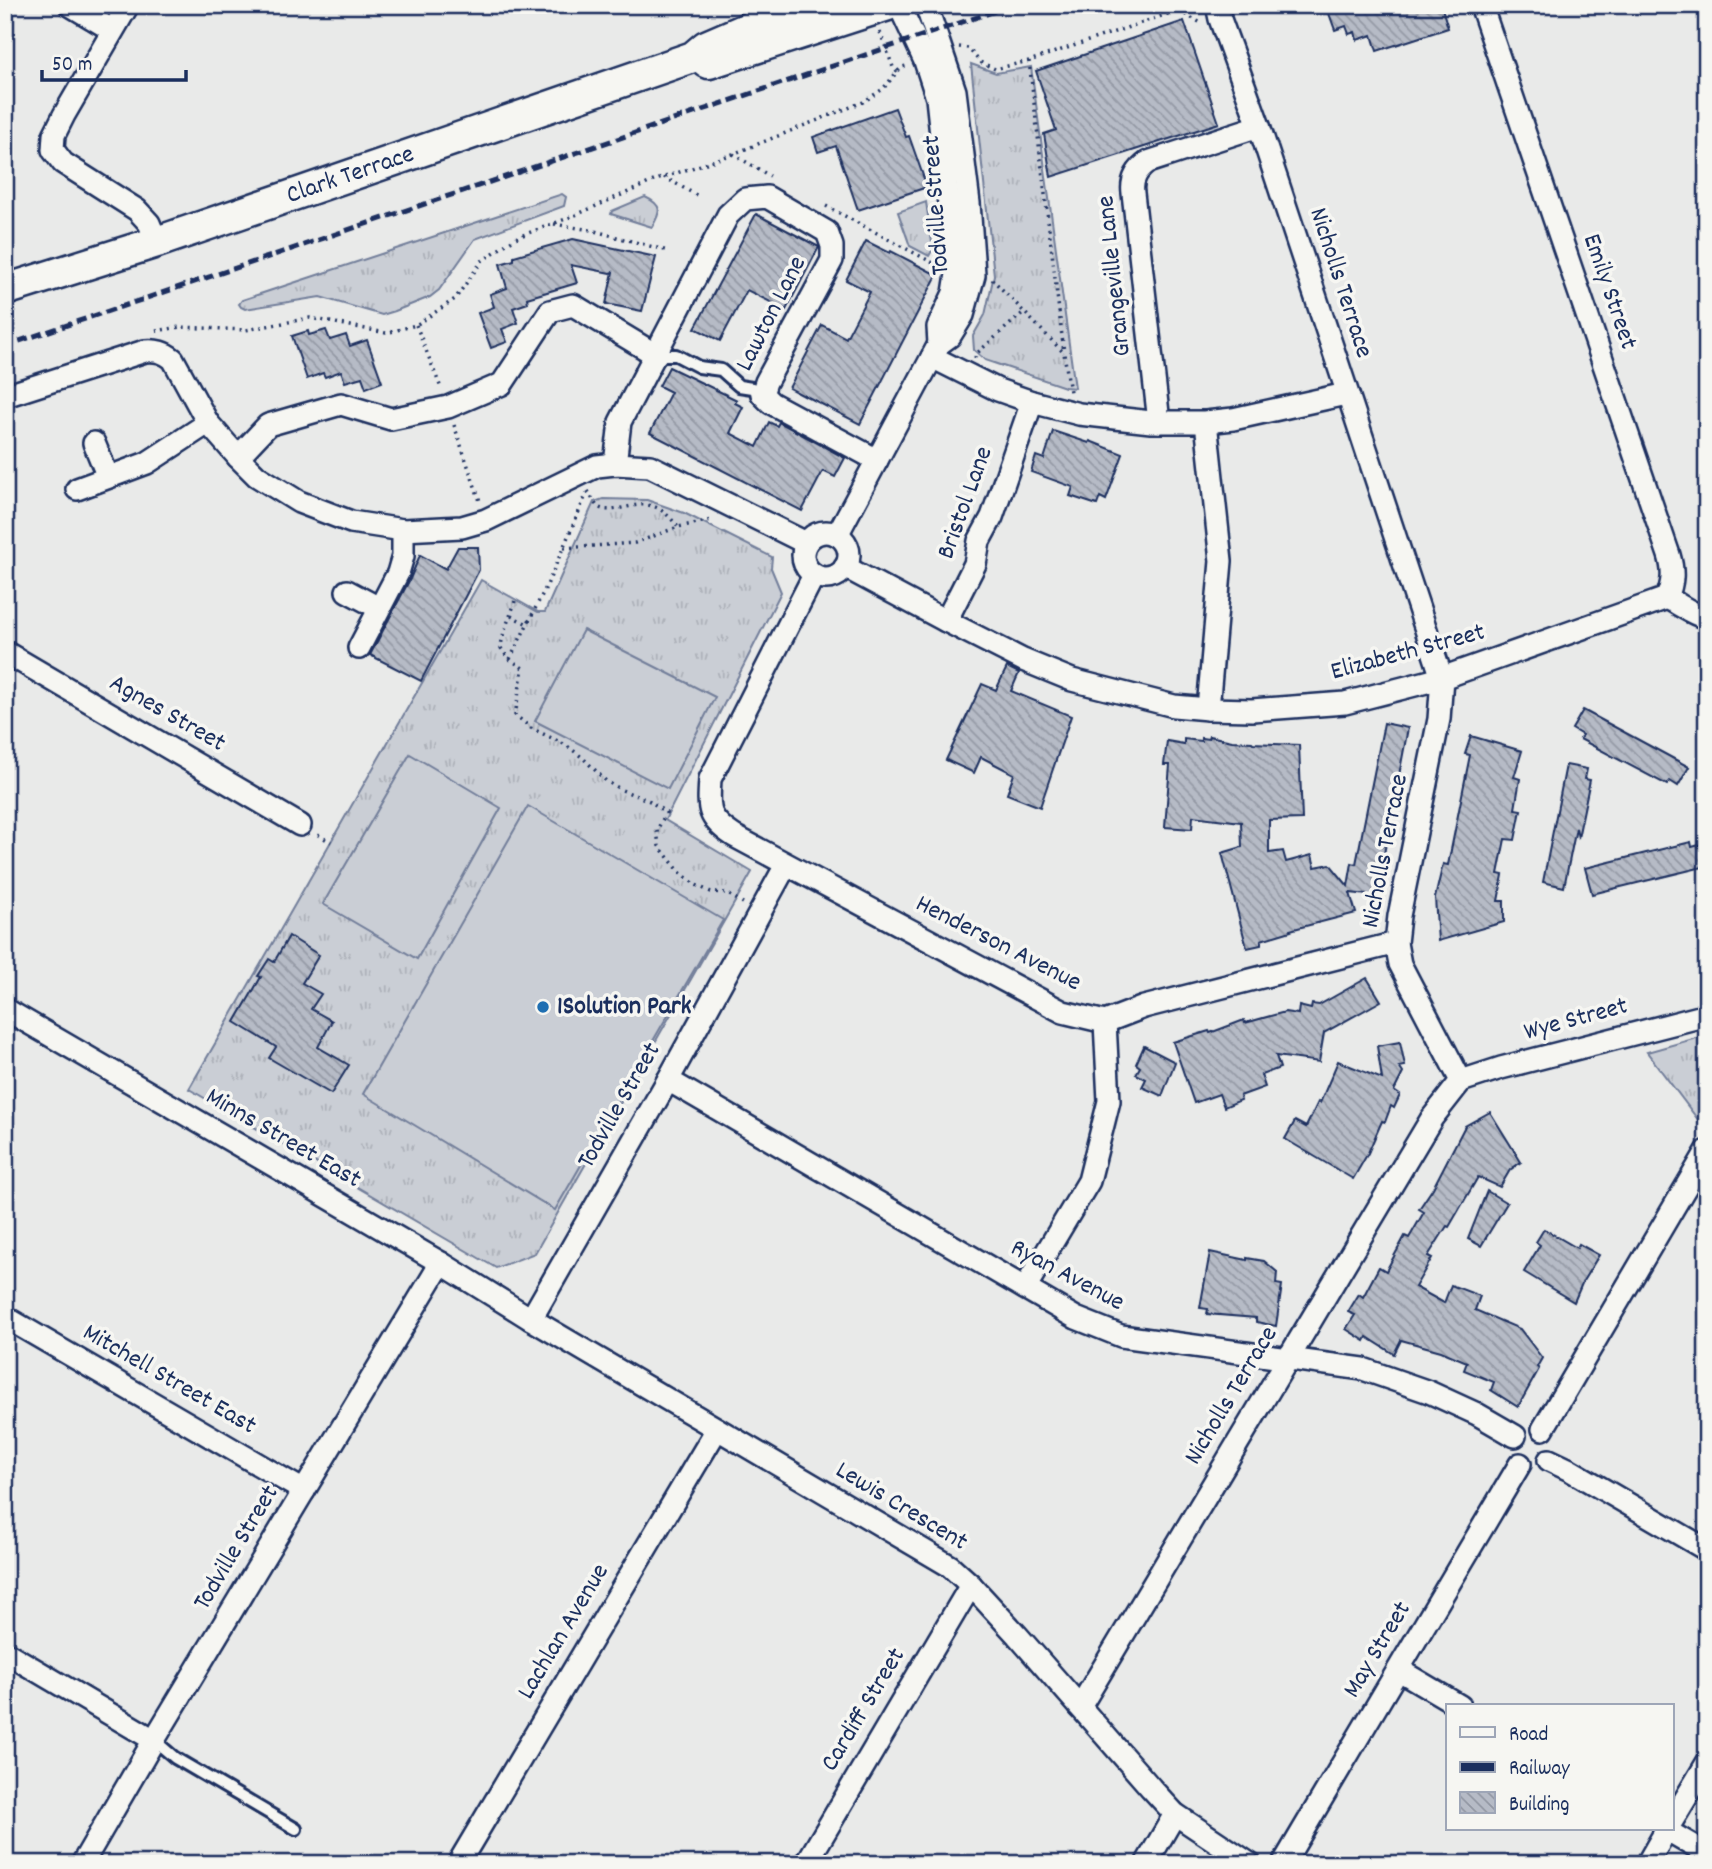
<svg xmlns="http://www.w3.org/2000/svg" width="1712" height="1869" font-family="Dekko,sans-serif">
<defs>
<pattern id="grass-tufts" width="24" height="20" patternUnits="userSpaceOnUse" patternTransform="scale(1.75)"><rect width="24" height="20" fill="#caced5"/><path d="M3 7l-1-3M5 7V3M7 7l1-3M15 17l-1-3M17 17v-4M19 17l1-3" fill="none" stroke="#adb1b9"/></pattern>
<pattern id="building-back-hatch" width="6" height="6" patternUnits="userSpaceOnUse" patternTransform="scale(1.75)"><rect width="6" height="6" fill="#b6bbc6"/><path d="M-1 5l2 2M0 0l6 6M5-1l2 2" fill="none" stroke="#9398a4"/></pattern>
</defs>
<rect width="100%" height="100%" fill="#e9eae9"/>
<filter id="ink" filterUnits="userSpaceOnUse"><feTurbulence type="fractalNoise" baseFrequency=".0143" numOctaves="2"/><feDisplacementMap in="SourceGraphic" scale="14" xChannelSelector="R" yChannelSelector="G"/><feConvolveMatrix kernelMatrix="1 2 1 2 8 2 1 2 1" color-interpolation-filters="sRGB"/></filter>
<g filter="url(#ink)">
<g fill="url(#grass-tufts)" stroke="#727e9a" stroke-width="2">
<path d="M 971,64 L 996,73 L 1031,67 L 1075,388 L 1065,387 L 985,360 L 974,350 L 973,336 L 985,315 L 994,275 Z"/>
<path d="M 562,194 L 566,197 L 564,206 L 475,239 L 439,290 L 430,297 L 395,311 L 382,315 L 320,297 L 245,309 L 241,307 L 239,304 L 242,300 Z"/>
<path d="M 645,197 C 663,205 661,212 652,227 L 611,214 L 612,211 Z"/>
<path d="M 926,202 L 933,249 L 929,256 L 910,246 L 898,212 Z"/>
<path d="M 603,499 L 647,500 L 684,513 L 772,557 L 771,568 L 781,592 L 665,820 L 752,872 L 535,1253 L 496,1268 L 189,1089 L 481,580 L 538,612 L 545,612 L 594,502 Z"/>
<path d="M 1707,1035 L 1707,1108 L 1699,1121 L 1647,1052 Z"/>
</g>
<g fill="#caced5" stroke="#727e9a" stroke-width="2">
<path d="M 583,630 L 715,697 L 668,789 L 535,721 Z"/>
<path d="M 410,754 L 501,808 L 417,959 L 323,904 Z"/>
<path d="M 528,806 L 723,920 L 555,1210 L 363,1094 Z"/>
</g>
<g fill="url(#building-back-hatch)" stroke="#1b2f5e" stroke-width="2">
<path d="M 1326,5 L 1441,5 L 1448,28 L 1377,51 L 1372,35 L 1357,40 L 1355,32 L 1349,34 L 1346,26 L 1335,30 Z"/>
<path d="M 1184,21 L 1219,123 L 1051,177 L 1044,134 L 1056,130 L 1036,71 Z"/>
<path d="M 895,108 L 906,137 L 909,136 L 927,187 L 858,210 L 836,146 L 818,152 L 813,137 Z"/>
<path d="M 756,214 L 819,247 L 786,310 L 747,290 L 720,341 L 695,328 Z"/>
<path d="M 573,239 L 656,257 L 642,311 L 606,304 L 613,272 L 610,273 L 571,265 L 577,283 L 527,298 L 528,303 L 513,308 L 518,323 L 502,329 L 507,342 L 491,348 L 478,313 L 494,307 L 490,294 L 507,288 L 500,264 L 514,260 L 514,256 Z"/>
<path d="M 866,241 L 890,253 L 891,251 L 937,275 L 860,424 L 804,395 L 804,396 L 789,388 L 822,325 L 846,338 L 870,292 L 846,280 Z"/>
<path d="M 326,330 L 330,340 L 346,335 L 350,346 L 367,340 L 382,382 L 366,388 L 362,377 L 345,382 L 341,371 L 325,377 L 323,373 L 307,379 L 292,336 L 308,331 L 309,335 Z"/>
<path d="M 669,367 L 737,400 L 735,403 L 743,407 L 730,433 L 757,447 L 769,422 L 777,426 L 779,422 L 845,458 L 835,477 L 823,471 L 802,511 L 650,433 L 671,392 L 659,386 Z"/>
<path d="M 1053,431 L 1089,443 L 1090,441 L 1123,454 L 1106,500 L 1100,497 L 1097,505 L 1070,496 L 1073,487 L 1031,472 L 1036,456 L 1044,459 Z"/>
<path d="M 458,547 L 478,547 L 479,570 L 421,681 L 370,655 L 410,579 L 420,555 L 446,569 Z"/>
<path d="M 1007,667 L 1019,673 L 1011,691 L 1071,716 L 1040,807 L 1007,794 L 1014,774 L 981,757 L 974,773 L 946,760 L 982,684 L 996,690 Z"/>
<path d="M 1583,710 L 1689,767 L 1678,786 L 1670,781 L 1667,785 L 1580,739 L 1582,735 L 1572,729 Z"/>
<path d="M 1384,723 L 1408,728 L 1376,896 L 1350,893 L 1356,913 L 1290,930 L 1291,931 L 1261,940 L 1261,945 L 1247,948 L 1222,853 L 1242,847 L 1241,822 L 1193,816 L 1192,829 L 1165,827 L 1170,765 L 1164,765 L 1167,741 L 1184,744 L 1184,739 L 1201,741 L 1201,738 L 1208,739 L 1209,736 L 1232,741 L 1252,742 L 1253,743 L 1299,745 L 1302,819 L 1269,820 L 1269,853 L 1283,851 L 1286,862 L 1312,855 L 1315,867 L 1330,864 L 1348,886 L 1352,863 L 1356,864 Z"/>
<path d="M 1471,736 L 1522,751 L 1514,777 L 1520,779 L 1515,809 L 1521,810 L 1515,840 L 1505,839 L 1498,874 L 1503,875 L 1498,901 L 1504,901 L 1504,922 L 1438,941 L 1435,898 L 1443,864 L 1448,865 L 1470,755 L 1465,754 Z"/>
<path d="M 1566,765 L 1587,769 L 1585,779 L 1590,780 L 1578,838 L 1576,828 L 1564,887 L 1543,882 Z"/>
<path d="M 1691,842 L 1692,847 L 1703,844 L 1707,866 L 1592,894 L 1585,868 Z"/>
<path d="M 289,936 L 319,955 L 302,983 L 321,994 L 311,1009 L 332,1021 L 318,1047 L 349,1065 L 331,1094 L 269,1058 L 276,1047 L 235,1022 L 261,977 L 258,976 L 269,959 L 274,962 Z"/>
<path d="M 1367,978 L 1381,1001 L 1324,1033 L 1319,1062 L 1276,1056 L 1280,1068 L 1261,1075 L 1265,1087 L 1240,1096 L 1241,1100 L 1224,1107 L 1219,1094 L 1194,1103 L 1173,1042 L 1209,1031 L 1210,1033 L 1244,1020 L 1245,1023 L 1285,1012 L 1298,1014 L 1299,1006 L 1311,1009 L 1312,1004 L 1319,1005 Z"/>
<path d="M 1400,1042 L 1405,1066 L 1399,1067 L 1403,1073 L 1394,1091 L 1400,1095 L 1394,1108 L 1391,1106 L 1385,1122 L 1382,1121 L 1368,1153 L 1353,1179 L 1285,1139 L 1295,1121 L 1306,1127 L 1318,1102 L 1320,1103 L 1338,1061 L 1382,1079 L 1377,1046 Z"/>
<path d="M 1144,1046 L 1175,1062 L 1162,1096 L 1142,1087 L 1146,1079 L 1136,1074 L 1140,1067 L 1136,1064 Z"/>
<path d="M 1490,1112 L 1521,1162 L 1510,1170 L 1500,1187 L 1478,1177 L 1449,1227 L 1447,1226 L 1428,1256 L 1432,1258 L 1415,1287 L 1444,1303 L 1451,1285 L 1480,1296 L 1475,1310 L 1520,1329 L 1542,1358 L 1537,1367 L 1539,1369 L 1518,1407 L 1491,1390 L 1494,1382 L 1464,1370 L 1467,1362 L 1441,1351 L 1401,1340 L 1394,1354 L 1367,1337 L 1365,1341 L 1346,1329 L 1355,1315 L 1348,1312 L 1359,1294 L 1363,1297 L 1379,1267 L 1386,1271 L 1405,1236 L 1409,1238 L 1424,1212 L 1419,1209 L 1433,1188 L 1465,1126 Z"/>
<path d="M 1487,1191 L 1507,1203 L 1481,1246 L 1468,1239 Z"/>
<path d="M 1544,1229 L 1577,1248 L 1579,1244 L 1599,1255 L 1583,1281 L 1574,1302 L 1524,1272 L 1540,1245 L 1536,1242 Z"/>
<path d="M 1210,1252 L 1247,1260 L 1247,1258 L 1264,1261 L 1277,1272 L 1276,1284 L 1282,1285 L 1276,1326 L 1256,1322 L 1256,1318 L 1207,1314 L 1208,1309 L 1200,1308 Z"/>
</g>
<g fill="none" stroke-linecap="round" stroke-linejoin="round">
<defs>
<g id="service">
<path d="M 656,355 L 676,355 L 699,367 L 721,370 L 739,386 L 752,388 L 762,394"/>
<path d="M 154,1740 L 175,1758 L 296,1829"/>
</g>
<g id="minor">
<path d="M 70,5 L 112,30"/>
<path d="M 128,5 L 64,115 L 54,135 L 53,150 L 63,163 L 137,210 L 149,223 L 157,242"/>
<path d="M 899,5 L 925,61 L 937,98 L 947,191 L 956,244 L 957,274 L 954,293 L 938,327 L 939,344"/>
<path d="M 1481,5 L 1669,555 C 1674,572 1673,582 1667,598"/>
<path d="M 932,357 L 998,390 L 1032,402 L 1079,414 L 1151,422 L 1206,422 L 1233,419 L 1346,394"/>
<path d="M 5,396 L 145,351 C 157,350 164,352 173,359 L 208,423 L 238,457 L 257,476 L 299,502 L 351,522 L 403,530 L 462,527 L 486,520 L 597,466 L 615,464 L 650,466 L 806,543"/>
<path d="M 1159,422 L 1133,193 C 1131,179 1137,170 1148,162 L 1259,126"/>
<path d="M 1206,422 L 1221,561 L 1208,709"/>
<path d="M 94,443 L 108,477"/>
<path d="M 238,457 L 268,425 L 341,404 L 391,419 L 448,407 L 502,384 L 550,311 L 573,305 L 656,355"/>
<path d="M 615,464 L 620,422 L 728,215 L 745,199 L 767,197 L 827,232 L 832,246 L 832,260 L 766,382 L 762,394 L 771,403 L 877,460"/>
<path d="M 77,489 L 147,463 L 208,423"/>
<circle cx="826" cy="555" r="23"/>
<path d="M 837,535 L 939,344 L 950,336 L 963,315 L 974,275 L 973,258 L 969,203 L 955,91 L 926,5"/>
<path d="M 845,567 L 946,621 L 1023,660 L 1072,680 L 1174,706 L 1208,709 L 1252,710 L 1345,703 L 1442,678 L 1667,598 C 1681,605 1691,614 1707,618"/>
<path d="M 814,575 L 710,779 C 708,810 707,818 734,836 L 1063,1012 L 1105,1022 L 1144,1007 L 1396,943"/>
<path d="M 347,591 L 379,608"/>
<path d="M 946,621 L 975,564 L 979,541 L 992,517 L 1032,402"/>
<path d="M 359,648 L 398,573 L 403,556 L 403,530"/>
<path d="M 5,652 L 300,825"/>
<path d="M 5,1009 L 441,1263 L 531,1319 L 950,1566 L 971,1585 L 1017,1635 L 1151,1788 L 1175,1814 L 1250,1864"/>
<path d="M 668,1080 L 1076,1318 L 1121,1336 L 1363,1369 L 1429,1392 L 1477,1414 L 1515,1436"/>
<path d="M 1461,1081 L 1501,1068 L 1707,1015"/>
<path d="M 1025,1288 L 1089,1181 L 1109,1101 L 1105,1022"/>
<path d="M 5,1317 L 304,1491"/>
<path d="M 531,1319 L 668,1080 L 786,865"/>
<path d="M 1543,1429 L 1707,1151"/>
<path d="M 1549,1460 L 1570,1470 L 1707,1550"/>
<path d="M 5,1652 L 154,1740"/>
<path d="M 1399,1670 L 1460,1706"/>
<path d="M 1080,1707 L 1432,1118 L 1461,1081 L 1400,964 L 1396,943 L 1399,916 L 1439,719 L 1442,678 L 1259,126 L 1220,19 L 1217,5"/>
<path d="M 1672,1821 L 1707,1763"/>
<path d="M 1664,1829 L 1707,1854"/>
<path d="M 82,1864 L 154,1740 L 441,1263"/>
<path d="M 458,1864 L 717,1429"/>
<path d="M 806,1864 L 971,1585"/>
<path d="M 1146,1864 L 1175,1814"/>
<path d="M 1283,1864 L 1520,1464"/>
<path d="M 1647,1864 L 1667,1829"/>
</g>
<g id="secondary">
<path d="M 707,62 L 709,63 L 888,5"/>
<path id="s1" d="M 5,290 L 157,242 L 693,57 L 706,46 L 801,5"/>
</g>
</defs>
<use href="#service" stroke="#1b2f5e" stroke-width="16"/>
<use href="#minor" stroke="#1b2f5e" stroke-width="26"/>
<use href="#secondary" stroke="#1b2f5e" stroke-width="35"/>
<g stroke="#1b2f5e" stroke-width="3.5" stroke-dasharray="2 5" stroke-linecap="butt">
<path d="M 1179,11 L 1201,23"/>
<path d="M 880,32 L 893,67 L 897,72"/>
<path d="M 959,47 L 968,48 L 980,62 L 995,69 L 1029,61 L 1194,5"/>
<path d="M 1029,61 L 1064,353"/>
<path d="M 733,154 L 770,176"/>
<path d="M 664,177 L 698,196"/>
<path d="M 826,206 L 937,265"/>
<path d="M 554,224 L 591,230 L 668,251"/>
<path d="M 992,279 L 1064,353 L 1070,392"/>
<path d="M 416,325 L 441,388"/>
<path d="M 156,331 L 180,327 L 246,330 L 310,318 L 386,333 L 416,325 L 455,299 L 482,261 L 515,238 L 571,217 L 656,180 L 733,154 L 863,102 L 883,89 L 897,72 L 902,67 L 906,66"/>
<path d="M 975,358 L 976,354 L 1024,312"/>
<path d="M 454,425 L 481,504"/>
<path d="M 588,491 C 591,496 594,502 597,506 C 608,517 636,500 652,506 C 663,509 671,518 678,527"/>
<path d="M 564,548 L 635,543 L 678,527 L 712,520"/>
<path d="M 515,601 C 511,617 502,631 501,648 L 508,658 L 523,668 L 515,715 L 531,728 L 566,745 L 583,758 L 606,781 L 622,790 L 650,801 L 666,813 L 657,830 L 659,846 L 670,860 L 681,873 L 696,885 L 711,892 L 726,893 L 743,903"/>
<path d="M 511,616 L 528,624"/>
<path d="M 510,659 L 547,585 L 587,493"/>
<path d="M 318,835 L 331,842"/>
</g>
<use href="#service" stroke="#f6f6f2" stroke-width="10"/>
<use href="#minor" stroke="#f6f6f2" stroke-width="21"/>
<use href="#secondary" stroke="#f6f6f2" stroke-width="30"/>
<path stroke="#1b2f5e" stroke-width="5" stroke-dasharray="10 5" stroke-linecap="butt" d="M 5,346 L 1013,5"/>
</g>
</g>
<circle fill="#1f6fb2" stroke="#f6f6f2" stroke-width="2.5" cx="543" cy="1007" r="7"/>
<g text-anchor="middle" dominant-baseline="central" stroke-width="7" stroke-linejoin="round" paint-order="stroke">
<g font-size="26" fill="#1b2f5e" stroke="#f6f6f2">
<text stroke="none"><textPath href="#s1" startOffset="364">Clark Terrace</textPath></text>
<text transform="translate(937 205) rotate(-94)">Todville Street</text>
<text transform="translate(1115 276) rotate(-96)">Grangeville Lane</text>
<text transform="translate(1340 283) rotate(72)">Nicholls Terrace</text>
<text transform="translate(1609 292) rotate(71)">Emily Street</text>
<text transform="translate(772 314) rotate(-63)">Lawton Lane</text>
<text transform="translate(966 503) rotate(-70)">Bristol Lane</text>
<text transform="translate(1408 653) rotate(-15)">Elizabeth Street</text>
<text transform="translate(167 714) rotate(30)">Agnes Street</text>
<text transform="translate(1386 851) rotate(-79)">Nicholls Terrace</text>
<text transform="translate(998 944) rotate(27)">Henderson Avenue</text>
<text transform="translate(1576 1020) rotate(-15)">Wye Street</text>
<text transform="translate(620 1106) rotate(-60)">Todville Street</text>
<text transform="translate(283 1139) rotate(30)">Minns Street East</text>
<text transform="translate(1067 1276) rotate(28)">Ryan Avenue</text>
<text transform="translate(169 1380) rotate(30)">Mitchell Street East</text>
<text transform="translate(1232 1396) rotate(-59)">Nicholls Terrace</text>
<text transform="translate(901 1507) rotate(31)">Lewis Crescent</text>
<text transform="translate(237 1548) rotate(-59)">Todville Street</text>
<text transform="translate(564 1632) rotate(-59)">Lachlan Avenue</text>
<text transform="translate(1378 1650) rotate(-59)">May Street</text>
<text transform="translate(864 1710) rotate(-59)">Cardiff Street</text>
</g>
<g font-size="26" font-weight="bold" fill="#1b2f5e" stroke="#f6f6f2" text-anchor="start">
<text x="557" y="1007">1Solution Park</text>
</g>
</g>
<rect width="1712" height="1869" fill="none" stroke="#f6f6f2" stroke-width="28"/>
<rect x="14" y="14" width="1684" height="1841" fill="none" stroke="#1b2f5e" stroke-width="2.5" filter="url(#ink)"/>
<rect x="1446" y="1704" width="228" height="126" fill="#f6f6f2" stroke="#9ea6b7" stroke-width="2"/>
<rect x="1460" y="1727" width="35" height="10" fill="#f6f6f2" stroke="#9ea6b7" stroke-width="2"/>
<text x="1509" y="1740" font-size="21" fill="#1b2f5e">Road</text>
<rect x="1460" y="1762" width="35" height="10" fill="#1b2f5e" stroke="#9ea6b7" stroke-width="2"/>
<text x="1509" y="1774" font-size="21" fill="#1b2f5e">Railway</text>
<rect x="1460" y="1792" width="35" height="21" fill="url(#building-back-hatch)" stroke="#9ea6b7" stroke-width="2"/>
<text x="1509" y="1810" font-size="21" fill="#1b2f5e">Building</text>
<path d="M42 70v10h144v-10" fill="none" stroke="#1b2f5e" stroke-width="3.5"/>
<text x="52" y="70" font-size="21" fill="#1b2f5e" stroke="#f6f6f2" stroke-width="5" paint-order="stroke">50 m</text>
</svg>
